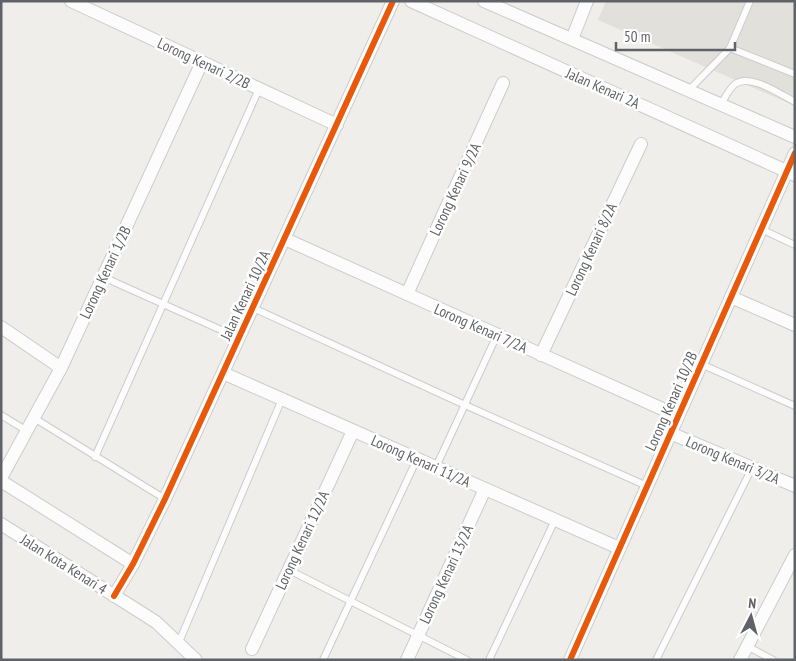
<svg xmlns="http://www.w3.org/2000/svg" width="796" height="661" font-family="'PT Sans Narrow',sans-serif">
<rect width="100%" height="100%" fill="#efeeea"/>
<path fill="#e2e0da" d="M 606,1 L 795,1 L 795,106 L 598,20 Z"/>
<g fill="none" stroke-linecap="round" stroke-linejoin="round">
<defs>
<g id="lane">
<path d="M 730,48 L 795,74"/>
<path d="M 688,91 L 730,48 L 750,1"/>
<path d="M 721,104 C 725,98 729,89 735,84 C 750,73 780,94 795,102"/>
<path d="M 761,229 L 795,245"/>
<path d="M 103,277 L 239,338"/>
<path d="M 253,308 L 465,405 L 647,486"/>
<path d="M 701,364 L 795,406"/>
<path d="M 1,415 L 27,431"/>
<path d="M 34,418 L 165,499"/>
<path d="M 95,457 L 259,89"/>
<path d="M 436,467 L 497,335"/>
<path d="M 289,570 L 467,660"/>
<path d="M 179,642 L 282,399"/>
<path d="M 747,646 L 773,660"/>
<path d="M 323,660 L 417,459"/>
<path d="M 489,660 L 555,520"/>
<path d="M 656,660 L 752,468"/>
</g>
<g id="street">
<path d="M 71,1 L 337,125"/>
<path d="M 411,1 L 795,175"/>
<path d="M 484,1 L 795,137"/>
<path d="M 572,39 L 587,1"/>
<path d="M 285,239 L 678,416"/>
<path d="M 407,294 L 503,83"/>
<path d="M 731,297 L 795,325"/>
<path d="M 1,327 L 61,368"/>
<path d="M 541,355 L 641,144"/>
<path d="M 223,373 L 619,548"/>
<path d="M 670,433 L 795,486"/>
<path d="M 1,478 L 61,368 L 202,62"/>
<path d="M 1,481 L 133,564"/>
<path d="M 1,524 L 156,622 L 196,660"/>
<path d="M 114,596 L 133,564 L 165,499 L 393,1"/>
<path d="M 252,649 L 353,431"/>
<path d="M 407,660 L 485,489"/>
<path d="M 570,660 L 795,153"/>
<path d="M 740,660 L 795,555"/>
</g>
</defs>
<use href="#lane" stroke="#cbcccc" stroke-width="8"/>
<use href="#street" stroke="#cbcccc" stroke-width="14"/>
<use href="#lane" stroke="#fdfcfc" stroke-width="6"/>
<use href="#street" stroke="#fdfcfc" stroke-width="12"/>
<defs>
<g id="cycleway">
<path d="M 114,596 L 133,564 L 165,499 L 393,1"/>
<path d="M 570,660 L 795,153"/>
</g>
</defs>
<use href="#cycleway" stroke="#fff" stroke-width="9"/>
<use href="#cycleway" stroke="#e8590c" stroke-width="6"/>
</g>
<g text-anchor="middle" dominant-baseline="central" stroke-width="5" stroke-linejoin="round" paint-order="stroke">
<g font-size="15" fill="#5f6368" stroke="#fff">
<text transform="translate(204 63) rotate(25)">Lorong Kenari 2/2B</text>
<text transform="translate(603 88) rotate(24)">Jalan Kenari 2A</text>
<text transform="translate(455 189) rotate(-65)">Lorong Kenari 9/2A</text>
<text transform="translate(591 249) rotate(-65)">Lorong Kenari 8/2A</text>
<text transform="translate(105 272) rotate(-65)">Lorong Kenari 1/2B</text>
<text transform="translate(245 295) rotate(-65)">Jalan Kenari 10/2A</text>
<text transform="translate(481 328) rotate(24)">Lorong Kenari 7/2A</text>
<text transform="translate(671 401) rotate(-66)">Lorong Kenari 10/2B</text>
<text transform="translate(733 460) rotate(23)">Lorong Kenari 3/2A</text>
<text transform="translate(421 461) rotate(24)">Lorong Kenari 11/2A</text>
<text transform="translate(302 540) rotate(-65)">Lorong Kenari 12/2A</text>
<text transform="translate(64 564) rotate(32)">Jalan Kota Kenari 4</text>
<text transform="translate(446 574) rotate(-65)">Lorong Kenari 13/2A</text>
</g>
</g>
<rect width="796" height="661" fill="none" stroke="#5f6368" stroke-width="5"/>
<g transform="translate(751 616) rotate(6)" stroke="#ffffff" stroke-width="4" paint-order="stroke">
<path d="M0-4L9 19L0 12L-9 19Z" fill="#5f6368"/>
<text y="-8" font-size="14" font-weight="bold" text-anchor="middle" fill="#5f6368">N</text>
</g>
<path d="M616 42v8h119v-8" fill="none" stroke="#5f6368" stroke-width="2.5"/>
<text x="624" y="42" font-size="15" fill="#5f6368" stroke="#ffffff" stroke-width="4" paint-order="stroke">50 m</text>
</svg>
